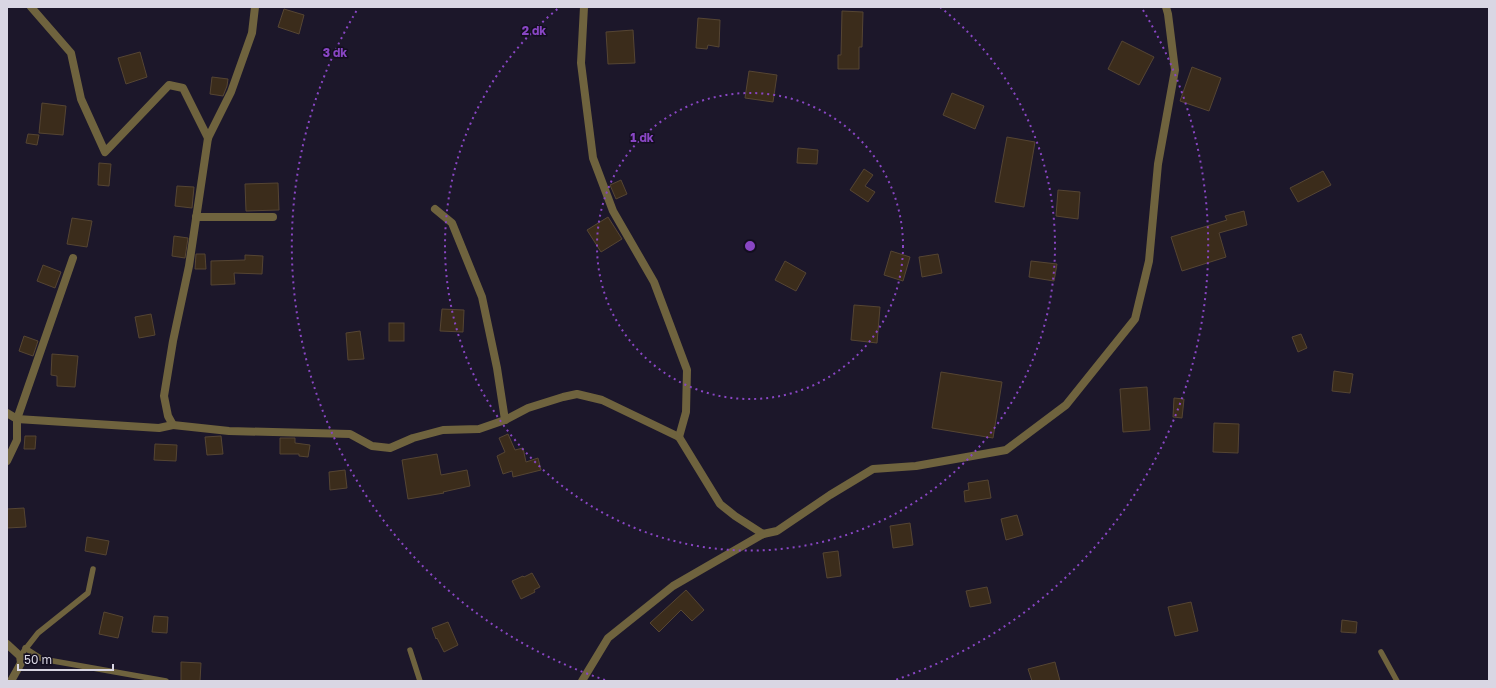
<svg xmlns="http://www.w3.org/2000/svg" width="1496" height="688" font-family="'Golos Text',sans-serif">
<rect width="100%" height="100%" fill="#1c172a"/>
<g fill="#3b2c1b" stroke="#554533">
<path d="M 284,9 L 304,15 L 299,34 L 278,27 Z"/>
<path d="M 842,11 L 863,12 L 862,47 L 859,47 L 859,69 L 838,69 L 838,55 L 841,55 Z"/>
<path d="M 698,18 L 720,20 L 719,47 L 708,45 L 707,49 L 696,48 Z"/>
<path d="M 633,30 L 635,63 L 608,64 L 606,32 Z"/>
<path d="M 1122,41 L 1154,57 L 1139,85 L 1108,69 Z"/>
<path d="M 140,52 L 147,77 L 126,84 L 118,58 Z"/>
<path d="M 1192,67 L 1221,78 L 1209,111 L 1180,101 Z"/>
<path d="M 749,71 L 777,75 L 773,102 L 745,98 Z"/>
<path d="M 212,77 L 228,79 L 227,86 L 223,96 L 210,94 Z"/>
<path d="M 952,93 L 984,106 L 975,129 L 943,115 Z"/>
<path d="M 42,103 L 66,106 L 63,135 L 39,133 Z"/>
<path d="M 28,134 L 39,135 L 37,145 L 26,143 Z"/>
<path d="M 1007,137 L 1035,142 L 1024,207 L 995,202 Z"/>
<path d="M 798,148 L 818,150 L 817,164 L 797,163 Z"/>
<path d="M 99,163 L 111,164 L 109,186 L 98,185 Z"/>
<path d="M 864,169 L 873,175 L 865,186 L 875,192 L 868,202 L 850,190 Z"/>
<path d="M 1323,171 L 1331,185 L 1298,202 L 1290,188 Z"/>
<path d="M 621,180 L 627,194 L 616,199 L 610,185 Z"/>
<path d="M 278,183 L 279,210 L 246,211 L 245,184 Z"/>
<path d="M 177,186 L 194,187 L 192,208 L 175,206 Z"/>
<path d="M 1058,190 L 1080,192 L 1078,219 L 1056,216 Z"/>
<path d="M 1244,211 L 1247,225 L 1219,233 L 1226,257 L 1182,271 L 1171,237 L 1227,220 L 1225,216 Z"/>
<path d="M 608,217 L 622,239 L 601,252 L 587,230 Z"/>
<path d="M 72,218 L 92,221 L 87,247 L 67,244 Z"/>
<path d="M 174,236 L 188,238 L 185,258 L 172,256 Z"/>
<path d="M 891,251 L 910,257 L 903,281 L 884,275 Z"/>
<path d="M 196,254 L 205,254 L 206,269 L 195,269 Z"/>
<path d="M 938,254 L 942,273 L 922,277 L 919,257 Z"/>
<path d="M 245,255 L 263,256 L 262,274 L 234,273 L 235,284 L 211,285 L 211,261 L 245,260 Z"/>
<path d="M 785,261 L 806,273 L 796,291 L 775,280 Z"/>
<path d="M 1031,261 L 1057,264 L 1054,281 L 1029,277 Z"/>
<path d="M 43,265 L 61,272 L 55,288 L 37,281 Z"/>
<path d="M 854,305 L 880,307 L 877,343 L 851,340 Z"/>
<path d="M 442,309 L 464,310 L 463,332 L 440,331 Z"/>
<path d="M 151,314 L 155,335 L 139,338 L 135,317 Z"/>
<rect x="389" y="323" width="15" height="18"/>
<path d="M 360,331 L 364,359 L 348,360 L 346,333 Z"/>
<path d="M 1301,334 L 1307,348 L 1298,352 L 1292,337 Z"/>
<path d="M 24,336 L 38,341 L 33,356 L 19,351 Z"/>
<path d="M 52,354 L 78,356 L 75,387 L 57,386 L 57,376 L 51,375 Z"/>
<path d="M 1334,371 L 1353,374 L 1350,393 L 1332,391 Z"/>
<path d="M 941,372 L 1002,382 L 993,438 L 932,428 Z"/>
<path d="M 1147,387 L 1150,430 L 1123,432 L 1120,389 Z"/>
<path d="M 1174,398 L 1184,399 L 1182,418 L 1173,417 Z"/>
<path d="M 1214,423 L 1239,424 L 1238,453 L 1213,452 Z"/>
<path d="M 508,434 L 515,450 L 523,448 L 526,462 L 538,458 L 541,470 L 513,477 L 512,471 L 503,474 L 497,456 L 505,452 L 499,438 Z"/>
<path d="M 25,436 L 36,436 L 35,449 L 24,449 Z"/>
<path d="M 221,436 L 223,454 L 207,455 L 205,437 Z"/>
<path d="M 280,438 L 295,438 L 295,443 L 310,445 L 308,457 L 299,456 L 299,454 L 280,454 Z"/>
<path d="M 155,444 L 177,445 L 176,461 L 154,460 Z"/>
<path d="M 437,454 L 441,475 L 467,470 L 470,486 L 443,492 L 444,493 L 408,499 L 402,460 Z"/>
<path d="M 345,470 L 347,488 L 330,490 L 329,472 Z"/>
<path d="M 988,480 L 991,498 L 965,502 L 964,491 L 969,490 L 968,483 Z"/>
<path d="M 24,508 L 26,527 L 7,528 L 7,509 Z"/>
<path d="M 1017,515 L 1023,535 L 1006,540 L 1001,519 Z"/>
<path d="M 910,523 L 913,545 L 893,548 L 890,526 Z"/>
<path d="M 87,537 L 109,541 L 106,555 L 85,551 Z"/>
<path d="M 838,551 L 841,576 L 827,578 L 823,553 Z"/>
<path d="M 532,573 L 540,587 L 534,590 L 535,592 L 521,599 L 512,581 L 523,576 L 524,577 Z"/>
<path d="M 987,587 L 991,603 L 970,607 L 966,591 Z"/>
<path d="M 686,590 L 704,610 L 692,621 L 681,610 L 659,632 L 650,623 Z"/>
<path d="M 1191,602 L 1198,631 L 1175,636 L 1168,607 Z"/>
<path d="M 104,612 L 123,617 L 118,638 L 99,634 Z"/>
<path d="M 154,616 L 168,617 L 167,633 L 152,632 Z"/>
<path d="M 1342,620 L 1357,622 L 1356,633 L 1341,632 Z"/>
<path d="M 448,622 L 458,645 L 444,652 L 437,638 L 436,639 L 432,628 Z"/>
<path d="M 181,662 L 201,663 L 200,681 L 181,681 Z"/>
<path d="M 1055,662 L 1060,681 L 1032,681 L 1028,669 Z"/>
</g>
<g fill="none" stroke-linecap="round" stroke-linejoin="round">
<g stroke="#6f633e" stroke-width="5.5">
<path d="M 25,648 L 42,659 L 166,681"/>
<path d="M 410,650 L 420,681"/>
<path d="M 1381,652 L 1397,681"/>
<path d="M 20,656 L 38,633 L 88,593 L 93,569"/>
</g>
<g stroke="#6f633e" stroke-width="8">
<path d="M 31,7 L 71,53 L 81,99 L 105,152 L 169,85 L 183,88 L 208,138"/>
<path d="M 255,7 L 252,33 L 231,92 L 208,138 L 189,266 L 173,341 L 164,396 L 168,416 L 173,425 L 229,431 L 350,434 L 372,446 L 390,448 L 413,438 L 443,430 L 479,429 L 505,420 L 528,408 L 563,397 L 577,394 L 602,400 L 679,437 L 720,504 L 735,516 L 763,534"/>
<path d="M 584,7 L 581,63 L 593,158 L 613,211 L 654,282 L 687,370 L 686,412 L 679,437"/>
<path d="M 435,209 L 452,223 L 482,297 L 497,368 L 505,420"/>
<path d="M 196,217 L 273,217"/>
<path d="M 7,413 L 17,419 L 159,428 L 173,425"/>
<path d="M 7,461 L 17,440 L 17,419 L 73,258"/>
<path d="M 7,644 L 20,656 L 21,663 L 11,681"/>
</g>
<path stroke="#6f633e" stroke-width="8" d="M 582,681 L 608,638 L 673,586 L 763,534 L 777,531 L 830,495 L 873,469 L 916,466 L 1006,450 L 1066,405 L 1135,319 L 1149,261 L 1158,164 L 1175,70 L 1168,14 L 1166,7"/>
</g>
<g fill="none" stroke="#8946c4" stroke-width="2" stroke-dasharray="2 4">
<circle cx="750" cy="246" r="153"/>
<path d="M940 7A305 305 0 1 1 560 7"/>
<path d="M605 680A458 458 0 0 1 357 10M1143 10A458 458 0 0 1 895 680"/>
</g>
<circle cx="750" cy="246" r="6" fill="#8946c4" stroke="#130e20" stroke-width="2"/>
<g font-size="12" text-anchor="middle" font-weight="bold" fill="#8946c4" stroke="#130e20" stroke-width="3" stroke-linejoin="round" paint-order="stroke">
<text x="534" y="35">2 dk</text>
<text x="335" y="57">3 dk</text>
<text x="642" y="142">1 dk</text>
</g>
<rect width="1496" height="688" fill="none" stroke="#d9d6e3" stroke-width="16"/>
<path d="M18 664v6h95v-6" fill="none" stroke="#d9d6e3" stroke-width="2"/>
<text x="24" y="664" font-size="12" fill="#d9d6e3" stroke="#130e20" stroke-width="3" paint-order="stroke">50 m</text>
</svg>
